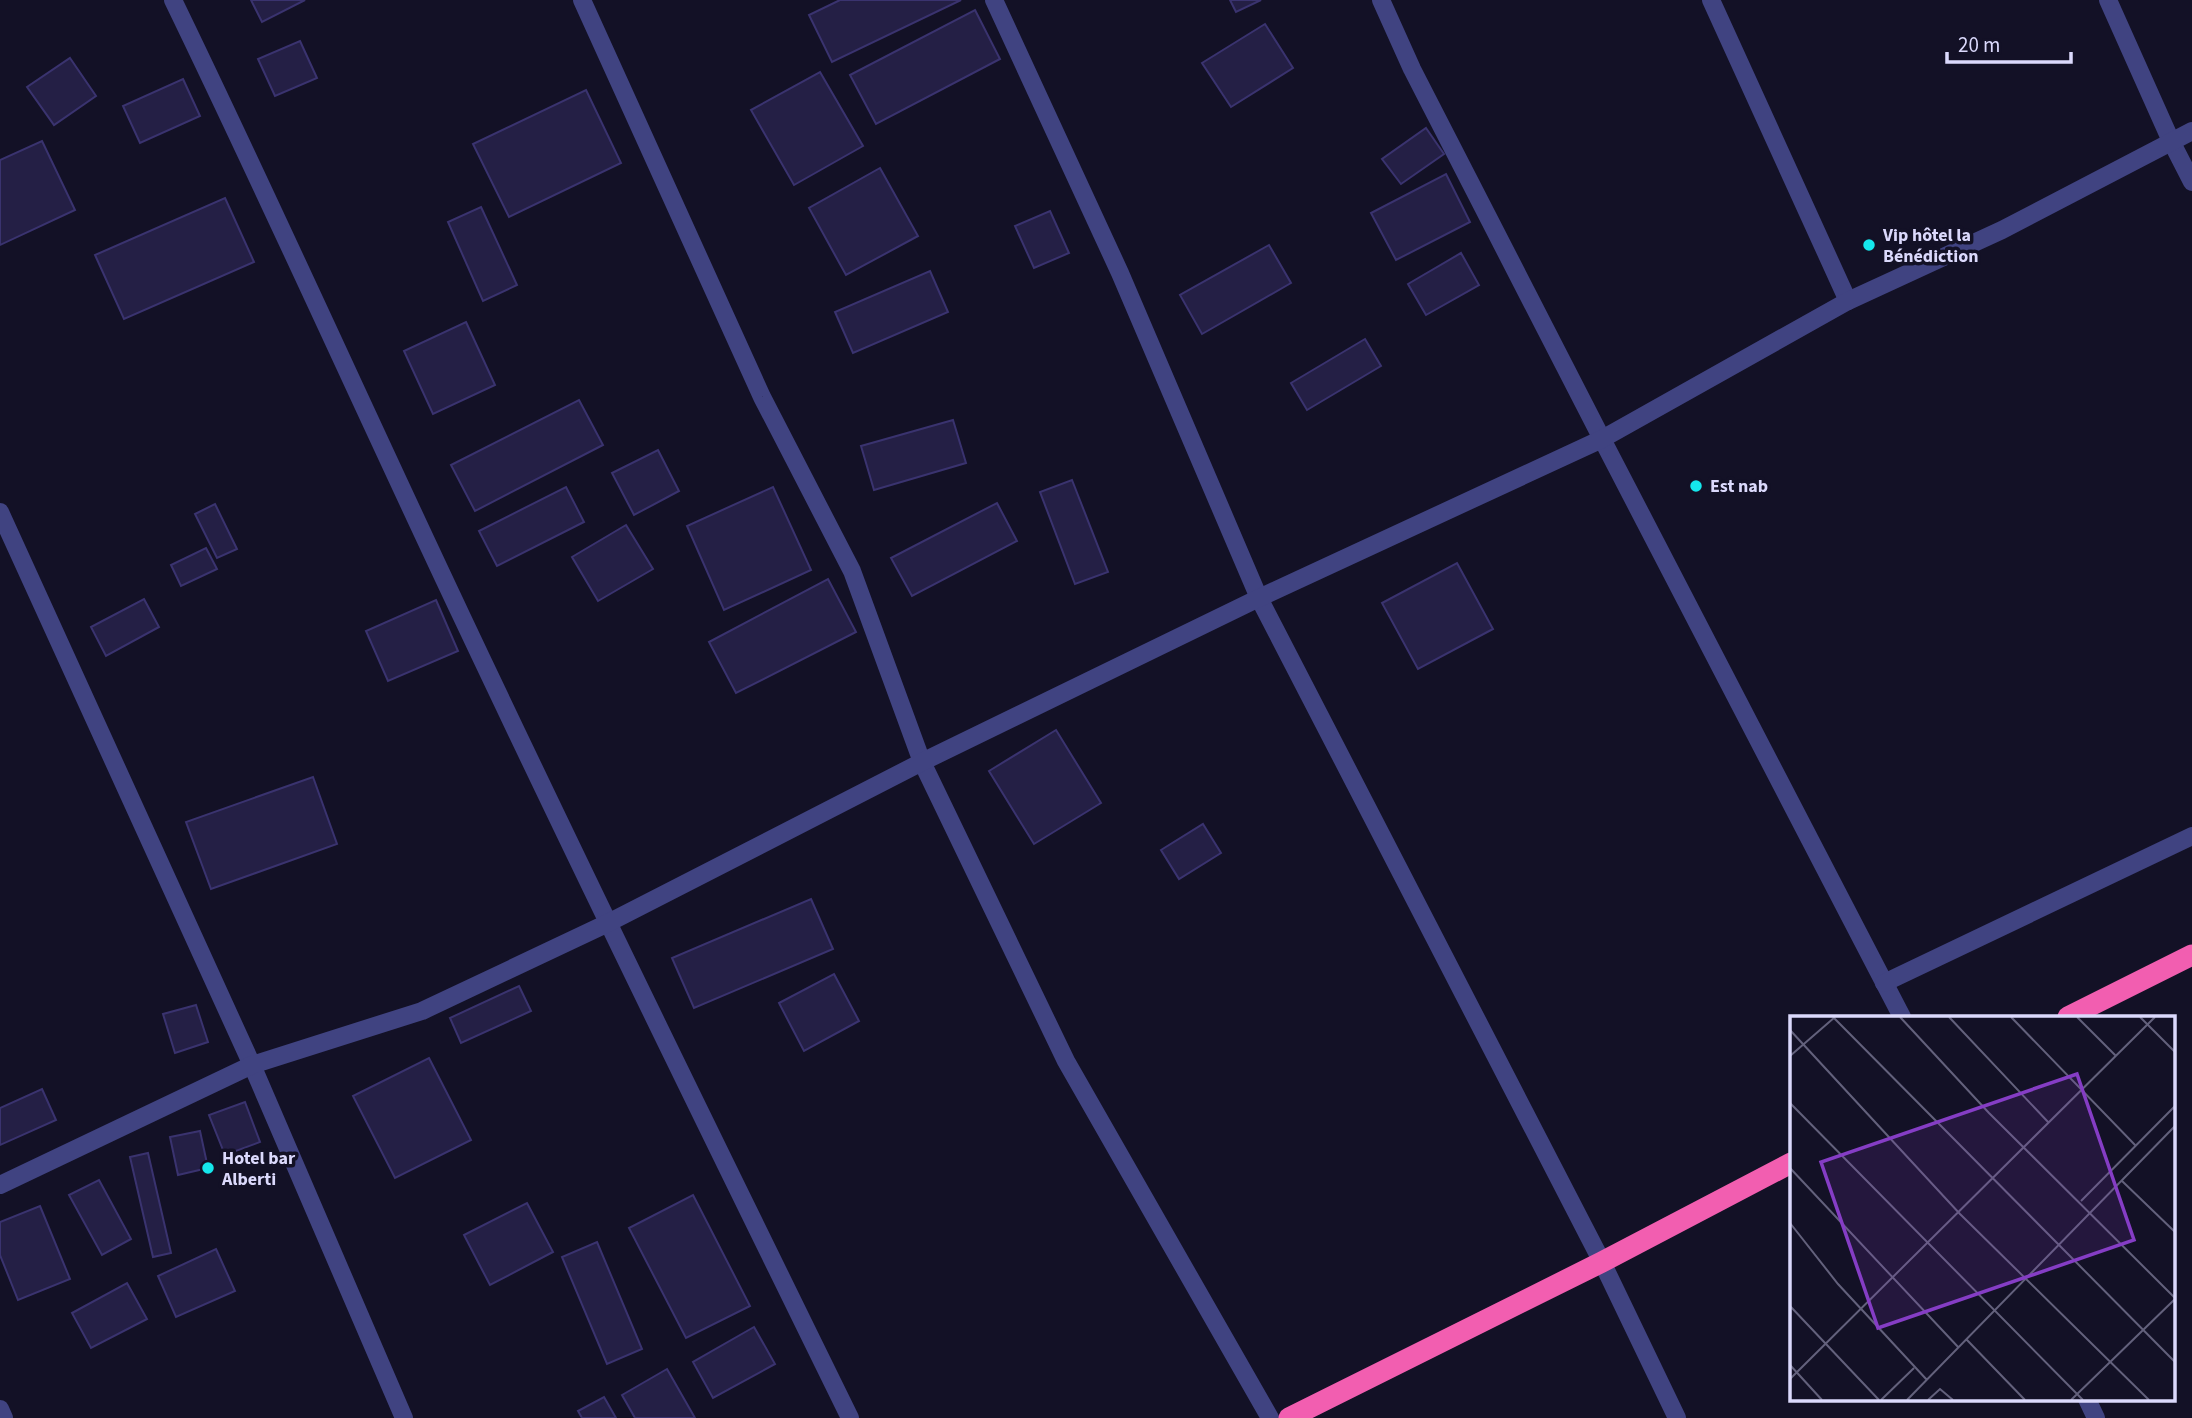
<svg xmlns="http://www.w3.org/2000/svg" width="2192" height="1418" font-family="'Source Sans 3',sans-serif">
<rect width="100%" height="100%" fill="#131126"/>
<g fill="#241f45" stroke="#3a336f" stroke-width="2">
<path d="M 251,0 L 305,0 L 262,22 Z"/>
<path d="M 840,0 L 961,0 L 832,62 L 809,15 Z"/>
<path d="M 1230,0 L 1261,0 L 1236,12 Z"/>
<path d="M 975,10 L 1000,59 L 876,124 L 850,75 Z"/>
<path d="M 1265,24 L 1293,68 L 1231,107 L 1202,63 Z"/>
<path d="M 300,41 L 317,78 L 275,96 L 258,59 Z"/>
<path d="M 70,58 L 96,96 L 54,125 L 27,87 Z"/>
<path d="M 820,72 L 863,146 L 794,185 L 751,110 Z"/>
<path d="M 183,79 L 200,116 L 140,143 L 123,106 Z"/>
<path d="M 586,90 L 621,163 L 509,217 L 473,144 Z"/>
<path d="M 1426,128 L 1444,154 L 1401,184 L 1382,159 Z"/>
<path d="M 42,141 L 75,210 L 0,245 L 0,160 Z"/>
<path d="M 880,168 L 918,236 L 846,275 L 809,208 Z"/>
<path d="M 1446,174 L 1470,222 L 1396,260 L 1371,213 Z"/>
<path d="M 225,198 L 254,262 L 124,319 L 95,255 Z"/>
<path d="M 481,207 L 517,285 L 483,301 L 448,222 Z"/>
<path d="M 1050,211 L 1069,253 L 1034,268 L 1015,226 Z"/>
<path d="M 1269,245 L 1291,283 L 1202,334 L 1180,295 Z"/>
<path d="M 1461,253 L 1479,285 L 1426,315 L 1408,284 Z"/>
<path d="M 930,271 L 948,312 L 853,353 L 835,312 Z"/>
<path d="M 466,322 L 495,385 L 433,414 L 404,351 Z"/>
<path d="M 1365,339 L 1381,366 L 1307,410 L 1291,383 Z"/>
<path d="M 579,400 L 603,445 L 475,511 L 451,465 Z"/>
<path d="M 953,420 L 966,463 L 874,490 L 861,446 Z"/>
<path d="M 658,450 L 679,491 L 634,515 L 612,473 Z"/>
<path d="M 1072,480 L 1108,572 L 1075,584 L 1040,492 Z"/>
<path d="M 566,487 L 584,522 L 497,566 L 479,531 Z"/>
<path d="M 773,487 L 811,570 L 724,610 L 687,526 Z"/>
<path d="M 997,503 L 1017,541 L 912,596 L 891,558 Z"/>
<path d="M 215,504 L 237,549 L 217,558 L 195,514 Z"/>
<path d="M 626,525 L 653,569 L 598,601 L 572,557 Z"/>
<path d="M 206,548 L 217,569 L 181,586 L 171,565 Z"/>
<path d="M 1457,563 L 1493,629 L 1418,669 L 1382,603 Z"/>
<path d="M 828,579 L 856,632 L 736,693 L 709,642 Z"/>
<path d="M 144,599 L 159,627 L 106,656 L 91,627 Z"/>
<path d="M 436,600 L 458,651 L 388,681 L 366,631 Z"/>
<path d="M 1056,730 L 1101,803 L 1034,844 L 989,771 Z"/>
<path d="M 313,777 L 337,844 L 211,889 L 186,822 Z"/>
<path d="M 1203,824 L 1221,853 L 1179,879 L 1161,850 Z"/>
<path d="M 811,899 L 833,949 L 694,1008 L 672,958 Z"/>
<path d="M 834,974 L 859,1021 L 804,1051 L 779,1003 Z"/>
<path d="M 519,986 L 531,1011 L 461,1043 L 450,1018 Z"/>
<path d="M 196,1005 L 208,1042 L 175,1053 L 163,1014 Z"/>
<path d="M 429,1058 L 471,1140 L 395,1178 L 353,1096 Z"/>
<path d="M 42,1089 L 56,1120 L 0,1145 L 0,1108 Z"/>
<path d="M 245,1102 L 260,1142 L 225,1155 L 209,1115 Z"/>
<path d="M 200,1131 L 208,1168 L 178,1175 L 170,1137 Z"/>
<path d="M 148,1153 L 171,1253 L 153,1257 L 130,1157 Z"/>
<path d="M 99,1180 L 131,1239 L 102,1255 L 69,1195 Z"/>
<path d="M 693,1195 L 750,1306 L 686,1338 L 629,1228 Z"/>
<path d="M 527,1203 L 553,1252 L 490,1285 L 464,1235 Z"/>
<path d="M 40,1206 L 70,1279 L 18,1300 L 0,1255 L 0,1222 Z"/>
<path d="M 597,1242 L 642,1349 L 607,1364 L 562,1257 Z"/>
<path d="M 216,1249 L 235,1291 L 176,1317 L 158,1276 Z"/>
<path d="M 127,1283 L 147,1319 L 91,1348 L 72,1313 Z"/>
<path d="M 754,1327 L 775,1364 L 713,1398 L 693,1362 Z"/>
<path d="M 667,1369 L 695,1418 L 635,1418 L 622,1395 Z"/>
<path d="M 604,1397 L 616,1418 L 582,1418 L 578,1411 Z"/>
</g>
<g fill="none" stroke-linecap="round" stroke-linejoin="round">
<g stroke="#404381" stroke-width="18">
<path d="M 173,0 C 272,204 364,410 461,615 C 588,884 719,1151 850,1418"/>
<path d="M 582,0 L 762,397 L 852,571 L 922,762 L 1066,1061 L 1270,1418"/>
<path d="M 994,0 L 1120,273 L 1259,598 L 1602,1262 L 1677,1418"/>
<path d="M 1381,0 L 1412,69 L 1602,439 L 1902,1017"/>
<path d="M 1711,0 L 1848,301"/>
<path d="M 2108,0 L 2171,141 L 2192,182"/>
<path d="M 0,512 L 252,1065 L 404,1418"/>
<path d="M 1884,983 L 2192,836"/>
<path d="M 0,1185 L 252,1065 L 422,1011 L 608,923 L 922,762 L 1259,598 L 1602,439 L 1848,301 L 2002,230 L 2192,131"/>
<path d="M 2087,1399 L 2096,1418"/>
<path d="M 0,1409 L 4,1418"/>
</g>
<g stroke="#f25eb0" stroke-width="21">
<path d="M 2068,1017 L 2192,955"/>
<path d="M 1289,1418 L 1602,1262 L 1791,1163"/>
</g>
</g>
<g fill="#15e7ec" stroke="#131126" stroke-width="2.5">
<circle cx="1869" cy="245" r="7"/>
<circle cx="1696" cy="486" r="7"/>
<circle cx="208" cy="1168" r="7"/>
</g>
<g text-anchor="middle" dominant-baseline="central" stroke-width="7" stroke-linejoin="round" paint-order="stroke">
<g font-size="18" font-weight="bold" fill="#dbd9fc" stroke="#131126" text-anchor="start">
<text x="1883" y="235">Vip hôtel la<tspan x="1883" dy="21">Bénédiction</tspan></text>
<text x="1710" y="486">Est nab</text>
<text x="222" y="1158">Hotel bar<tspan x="222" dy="21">Alberti</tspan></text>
</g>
</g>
<g transform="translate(1790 1016)">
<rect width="385" height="385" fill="#131126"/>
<path fill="none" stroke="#63617c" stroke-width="2" d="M 43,1 L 385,346M 110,1 L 199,97 L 385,282M 159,1 L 259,107M 221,1 L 346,130M 287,1 L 326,40M 350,1 L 385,36M 0,14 L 170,198 L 359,384M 0,40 L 45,1M 0,87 L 293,384M 0,152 L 169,332M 331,164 L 385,216M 291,185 L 385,90M 0,207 L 48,268 L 137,364M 0,290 L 89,384M 177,324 L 235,384M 0,349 L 32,384M 0,363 L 365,1M 91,384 L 124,352M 117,384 L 385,110M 138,384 L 150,373 L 163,384M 281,384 L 385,283"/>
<path fill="#853dc5" fill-opacity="0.15" stroke="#853dc5" stroke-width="3.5" d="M 287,58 L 344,224 L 88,312 L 31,146 Z"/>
<rect width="385" height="385" fill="none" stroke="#dbd9fc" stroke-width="3.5"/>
</g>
<path d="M1947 52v10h124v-10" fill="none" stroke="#dbd9fc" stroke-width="3.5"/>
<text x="1958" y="52" font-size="21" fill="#dbd9fc" stroke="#131126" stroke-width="5" paint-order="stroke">20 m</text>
</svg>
